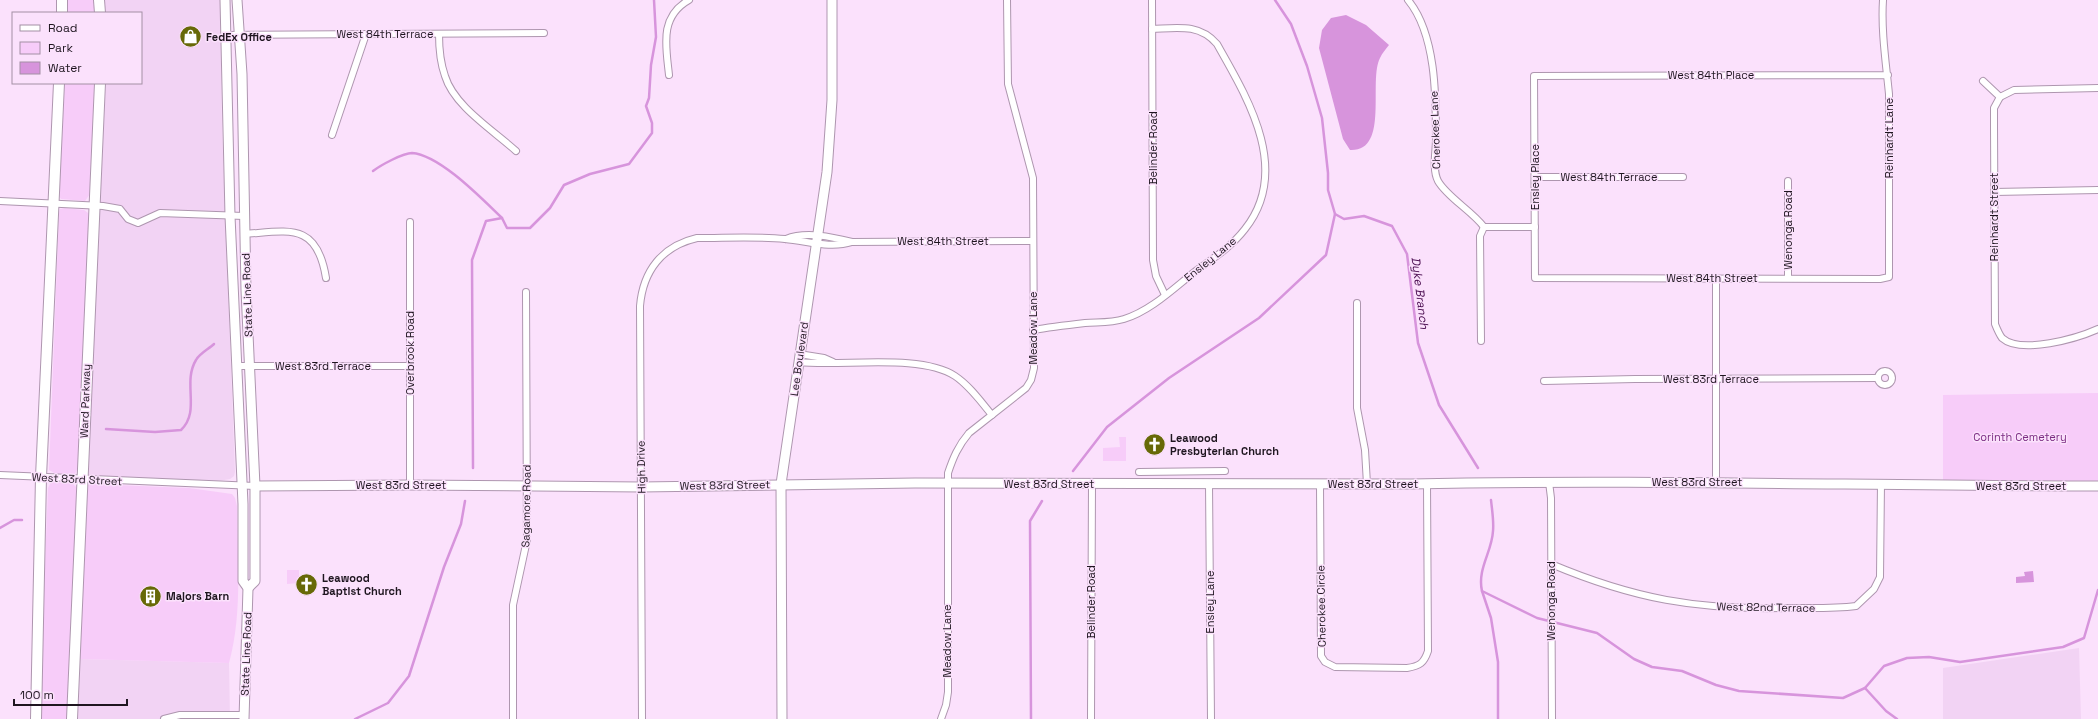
<svg xmlns="http://www.w3.org/2000/svg" width="2098" height="719" font-family="'Space Grotesk',sans-serif">
<rect width="100%" height="100%" fill="#fbe1fc"/>
<g fill="#f2d3f4">
<path d="M 104,0 L 220,0 L 222,129 L 235,472 L 234,476 L 230,479 L 219,481 L 97,477 L 90,475 L 87,470 L 106,83 L 141,83 L 141,13 L 105,13 Z"/>
<path d="M 2079,648 L 2081,719 L 1943,719 L 1943,668 Z"/>
<path d="M 80,659 L 229,663 L 230,719 L 78,719 Z"/>
</g>
<g fill="#f7ccf9">
<rect x="67" y="0" width="28" height="13"/>
<path d="M 65,83 L 94,83 L 90,194 L 85,201 L 61,199 L 59,196 Z"/>
<path d="M 65,208 L 84,210 L 88,213 L 89,217 L 78,467 L 75,474 L 56,474 L 49,470 L 59,213 L 60,209 Z"/>
<path d="M 2098,393 L 2098,482 L 1943,480 L 1943,395 Z"/>
<path d="M 1119,437 L 1126,437 L 1126,461 L 1103,461 L 1103,448 L 1120,447 Z"/>
<path d="M 51,482 L 72,483 L 77,488 L 67,719 L 39,719 L 48,488 Z"/>
<path d="M 93,484 L 189,488 L 232,494 L 235,498 L 237,506 C 237,557 243,612 229,663 L 80,659 L 86,490 L 88,485 Z"/>
<path d="M 287,570 L 299,570 L 299,583 L 287,584 Z"/>
</g>
<g fill="#d794dc">
<path d="M 1346,15 L 1366,25 L 1389,45 C 1386,49 1382,53 1380,58 C 1368,81 1390,152 1350,150 L 1343,139 L 1319,48 L 1322,30 L 1331,18 Z"/>
<path d="M 2033,571 L 2034,582 L 2016,583 L 2016,577 L 2025,576 L 2024,572 Z"/>
</g>
<g fill="none" stroke-linecap="round" stroke-linejoin="round">
<g stroke="#d794dc" stroke-width="2.5">
<path d="M 1275,0 L 1291,24 L 1307,66 L 1322,118 L 1328,173 L 1328,190 L 1335,214 L 1344,219 L 1364,216 L 1392,226 L 1407,254 L 1418,343 L 1439,405 L 1478,468"/>
<path d="M 373,171 C 381,165 403,153 412,153 C 440,155 482,199 502,218"/>
<path d="M 106,429 L 155,432 L 181,430 C 201,411 182,383 196,360 C 200,353 209,349 214,344"/>
<path d="M 473,468 L 472,260 L 486,221 L 502,218 L 507,228 L 530,228 L 550,208 L 564,185 L 590,174 L 629,164 L 652,133 L 652,123 L 646,106 L 649,98 L 651,65 L 656,37 L 654,0"/>
<path d="M 1073,471 L 1107,427 L 1169,378 L 1259,318 L 1326,255 L 1335,214"/>
<path d="M 1491,500 C 1492,510 1494,521 1493,531 C 1492,552 1477,569 1482,591 L 1537,618 L 1597,633 L 1634,659 L 1652,667 L 1682,671 L 1716,685 L 1739,691 L 1843,698 L 1865,688 L 1884,666 L 1907,658 L 1929,657 L 1960,662 L 2063,647 L 2084,638 L 2098,590"/>
<path d="M 0,528 L 14,520 L 22,520"/>
<path d="M 1482,591 L 1491,618 L 1498,662 L 1498,719"/>
<path d="M 1865,688 L 1886,711 L 1897,719"/>
<path d="M 355,719 L 388,703 L 409,676 L 444,567 L 461,524 L 465,501"/>
<path d="M 1031,719 L 1030,521 L 1042,501"/>
</g>
<defs>
<g id="street">
<path d="M 1152,0 L 1153,260 L 1156,276 L 1165,295"/>
<path d="M 1408,0 C 1436,34 1436,96 1436,139 C 1436,151 1432,170 1438,181 C 1447,197 1472,211 1484,227"/>
<path d="M 1883,0 C 1881,31 1886,63 1889,94 L 1889,277 L 1880,279 L 1535,278 L 1534,76 L 1888,75"/>
<path d="M 439,34 C 439,48 440,62 445,76 C 454,106 493,130 516,151"/>
<path d="M 226,35 L 544,33"/>
<path d="M 669,75 C 666,46 659,17 689,0"/>
<path d="M 1983,81 L 2000,97"/>
<path d="M 2000,97 L 1994,108 L 1994,127 L 1995,324 C 1997,329 1999,334 2002,338 C 2021,355 2078,338 2098,329"/>
<path d="M 2000,97 L 2014,90 L 2098,88"/>
<path d="M 332,135 L 366,34"/>
<path d="M 1535,177 L 1683,177"/>
<path d="M 1994,192 L 2098,190"/>
<path d="M 0,201 L 103,206 L 120,209 L 128,219 L 138,223 L 160,213 L 244,216"/>
<path d="M 410,222 L 410,485"/>
<path d="M 1484,227 L 1535,227"/>
<path d="M 244,234 C 290,231 317,222 326,278"/>
<path d="M 786,239 C 806,231 832,237 852,242 L 1033,241"/>
<path d="M 1788,278 L 1788,181"/>
<path d="M 1716,279 L 1716,482"/>
<path d="M 1357,303 L 1357,408 L 1365,450 L 1367,484"/>
<path d="M 1033,330 C 1051,327 1068,325 1085,323 C 1098,322 1111,323 1124,319 C 1151,311 1175,287 1197,270 C 1214,258 1232,246 1245,229 C 1292,170 1247,97 1217,44 C 1199,23 1176,28 1152,29"/>
<path d="M 1481,341 L 1480,236 L 1484,227"/>
<path d="M 799,354 L 824,358 L 833,362"/>
<path d="M 799,362 C 840,367 920,353 955,376 C 970,386 981,402 992,415"/>
<path d="M 237,366 L 410,366"/>
<circle cx="1885" cy="378" r="7"/>
<path d="M 1544,381 L 1635,379 L 1878,378"/>
<path d="M 1139,472 L 1225,471"/>
<path d="M 0,475 L 255,486"/>
<path d="M 1549,482 L 1551,498 L 1552,719"/>
<path d="M 1209,484 L 1211,719"/>
<path d="M 1320,484 L 1321,656 L 1325,662 L 1335,667 L 1407,668 C 1420,666 1424,663 1428,651 L 1427,484"/>
<path d="M 1551,564 C 1634,599 1697,610 1786,608 C 1809,608 1833,609 1856,606 L 1874,589 L 1880,577 L 1881,483"/>
<path d="M 164,719 L 180,715 L 244,715"/>
<path d="M 513,719 L 513,605 L 527,540 L 526,292"/>
<path d="M 642,719 L 640,306 C 643,271 662,246 697,238 C 726,238 756,236 785,239 C 808,241 830,249 852,242"/>
<path d="M 941,719 L 946,705 L 948,692 L 948,473 C 953,458 958,446 969,433 L 1026,388 L 1031,380 L 1034,368 L 1033,178 L 1008,84 L 1007,0"/>
<path d="M 1091,719 L 1092,484"/>
</g>
<g id="secondary">
<path d="M 225,0 L 230,216 L 243,504 L 243,581 L 248,588 L 244,719"/>
<path d="M 237,0 L 242,74 L 246,290 L 255,486 L 255,581 L 248,588"/>
<path d="M 255,486 L 410,485 L 641,487 L 915,483 L 1411,484 C 1640,479 1869,486 2098,486"/>
<path d="M 782,719 L 781,484 L 827,172 L 832,100 L 832,0"/>
</g>
<g id="primary">
<path d="M 99,0 L 100,13"/>
<path d="M 62,13 L 62,0"/>
<path d="M 36,719 L 41,477 L 59,83"/>
<path d="M 72,719 L 100,83"/>
</g>
</defs>
<use href="#street" stroke="#ae96af" stroke-width="8"/>
<use href="#secondary" stroke="#ae96af" stroke-width="11"/>
<use href="#primary" stroke="#ae96af" stroke-width="12"/>
<use href="#street" stroke="#fff" stroke-width="6"/>
<use href="#secondary" stroke="#fff" stroke-width="9"/>
<use href="#primary" stroke="#fff" stroke-width="10"/>
</g>
<defs>
<symbol id="shop-disc" viewBox="-11 -11 22 22"><circle r="9.5" fill="#676907" stroke="#fbe1fc"/><path d="M-5-2.5h2.3a2.7 3.5 0 0 1 5.4 0H5L5.5 6h-11ZM-1.5-2.5h3a1.5 2.3 0 0 0-3 0Z" fill="#fff"/></symbol>
<symbol id="church-disc" viewBox="-11 -11 22 22"><circle r="9.5" fill="#676907" stroke="#fbe1fc"/><path d="M-1.2-6h2.4v3.5h3.3v2.4h-3.3V6h-2.4V-.1h-3.3v-2.4h3.3Z" fill="#fff"/></symbol>
<symbol id="building-disc" viewBox="-11 -11 22 22"><circle r="9.5" fill="#676907" stroke="#fbe1fc"/><path d="M-4-6H4V6H1V3H-1V6H-4ZM-2.5-4.3h1.7v1.8h-1.7ZM.8-4.3h1.7v1.8H.8ZM-2.5-1h1.7V.8h-1.7ZM.8-1h1.7V.8H.8Z" fill="#fff"/></symbol>
</defs>
<g fill-rule="evenodd">
<use href="#shop-disc" x="178" y="24" width="25" height="25"/>
<use href="#church-disc" x="1142" y="432" width="25" height="25"/>
<use href="#church-disc" x="294" y="572" width="25" height="25"/>
<use href="#building-disc" x="138" y="584" width="25" height="25"/>
</g>
<g text-anchor="middle" dominant-baseline="central" stroke-width="3" stroke-linejoin="round" paint-order="stroke">
<g font-size="11" fill="#1f1620" stroke="#fbe1fc">
<text x="385" y="34">West 84th Terrace</text>
<text x="1711" y="75">West 84th Place</text>
<text transform="translate(1435 130) rotate(-92)">Cherokee Lane</text>
<text transform="translate(1889 138) rotate(-90)">Reinhardt Lane</text>
<text transform="translate(1153 148) rotate(-90)">Belinder Road</text>
<text transform="translate(1535 177) rotate(-90)">Ensley Place</text>
<text x="1609" y="177">West 84th Terrace</text>
<text transform="translate(1994 217) rotate(-90)">Reinhardt Street</text>
<text transform="translate(1788 230) rotate(-90)">Wenonga Road</text>
<text x="943" y="241">West 84th Street</text>
<text transform="translate(1210 259) rotate(-39)">Ensley Lane</text>
<text x="1712" y="278">West 84th Street</text>
<text transform="translate(247 295) rotate(-92)">State Line Road</text>
<text transform="translate(1033 328) rotate(-90)">Meadow Lane</text>
<text transform="translate(410 353) rotate(-90)">Overbrook Road</text>
<text transform="translate(799 359) rotate(-82)">Lee Boulevard</text>
<text x="323" y="366">West 83rd Terrace</text>
<text x="1711" y="379">West 83rd Terrace</text>
<text transform="translate(85 401) rotate(-88)">Ward Parkway</text>
<text transform="translate(641 467) rotate(-91)">High Drive</text>
<text transform="translate(77 479) rotate(3)">West 83rd Street</text>
<text x="1697" y="482">West 83rd Street</text>
<text x="1049" y="484">West 83rd Street</text>
<text x="1373" y="484">West 83rd Street</text>
<text x="401" y="485">West 83rd Street</text>
<text transform="translate(725 485) rotate(-1)">West 83rd Street</text>
<text x="2021" y="486">West 83rd Street</text>
<text transform="translate(526 506) rotate(-89)">Sagamore Road</text>
<text transform="translate(1551 601) rotate(-90)">Wenonga Road</text>
<text transform="translate(1091 602) rotate(-90)">Belinder Road</text>
<text transform="translate(1210 602) rotate(-90)">Ensley Lane</text>
<text transform="translate(1321 606) rotate(-91)">Cherokee Circle</text>
<text transform="translate(1766 607) rotate(1)">West 82nd Terrace</text>
<text transform="translate(947 641) rotate(-90)">Meadow Lane</text>
<text transform="translate(246 654) rotate(-88)">State Line Road</text>
</g>
<g font-size="11" font-weight="bold" fill="#1f1620" stroke="#fbe1fc" text-anchor="start">
<text x="206" y="37">FedEx Office</text>
<text x="1170" y="438">Leawood<tspan x="1170" dy="13">Presbyterian Church</tspan></text>
<text x="322" y="578">Leawood<tspan x="322" dy="13">Baptist Church</tspan></text>
<text x="166" y="596">Majors Barn</text>
</g>
<g font-size="11" fill="#7c2d83" stroke="#fbe1fc">
<text x="2020" y="437">Corinth Cemetery</text>
</g>
<g font-size="12" font-style="italic" fill="#480a4e" stroke="#fbe1fc">
<text transform="translate(1420 293) rotate(83)">Dyke Branch</text>
</g>
</g>
<rect x="12" y="12" width="130" height="72" fill="#fbe1fc" stroke="#a390a4"/>
<rect x="20" y="25" width="20" height="6" fill="#ffffff" stroke="#a390a4"/>
<text x="48" y="32" font-size="12" fill="#1f1620">Road</text>
<rect x="20" y="42" width="20" height="12" fill="#f7ccf9" stroke="#a390a4"/>
<text x="48" y="52" font-size="12" fill="#1f1620">Park</text>
<rect x="20" y="62" width="20" height="12" fill="#d794dc" stroke="#a390a4"/>
<text x="48" y="72" font-size="12" fill="#1f1620">Water</text>
<path d="M14 699v6h113v-6" fill="none" stroke="#1f1620" stroke-width="2"/>
<text x="20" y="699" font-size="12" fill="#1f1620" stroke="#fbe1fc" stroke-width="3" paint-order="stroke">100 m</text>
</svg>
